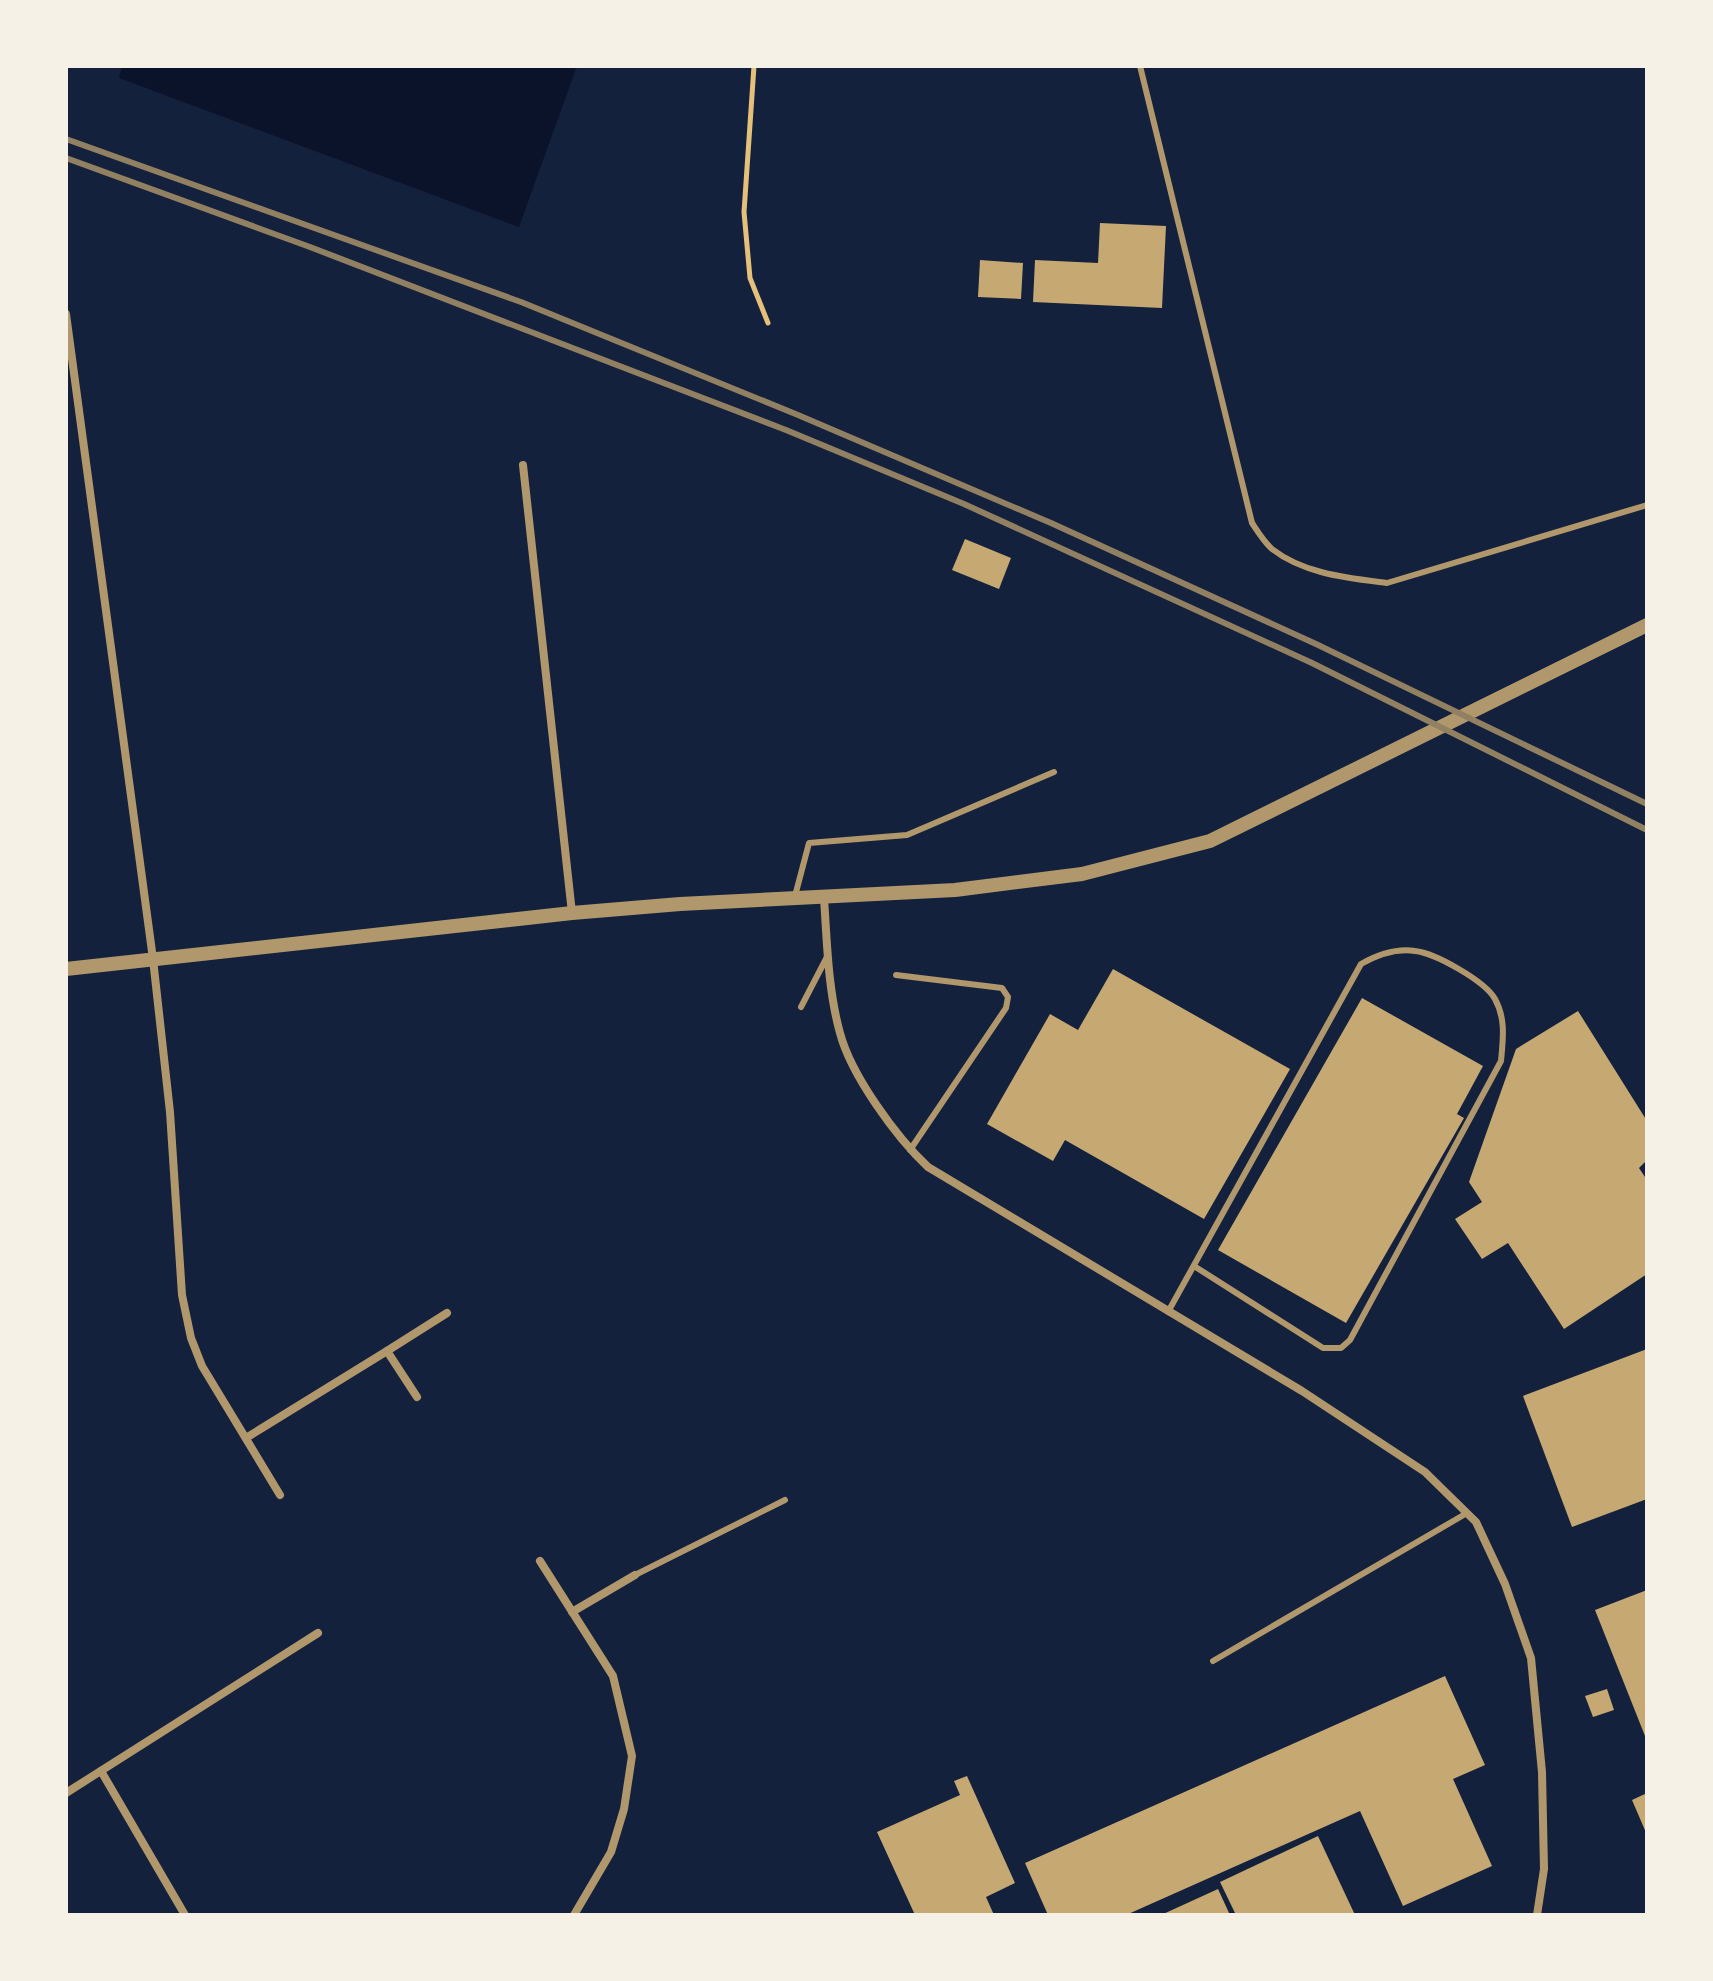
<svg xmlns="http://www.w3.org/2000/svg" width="1713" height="1981" font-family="'DejaVu Sans',sans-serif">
<rect width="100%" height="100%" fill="#14213d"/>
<path fill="#0b132b" d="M 122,66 L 577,66 L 519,227 L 119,78 Z"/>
<g fill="#c6a872">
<path d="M 1100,223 L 1166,226 L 1162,308 L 1033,302 L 1035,260 L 1098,263 Z"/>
<path d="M 980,260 L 1023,263 L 1021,299 L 978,297 Z"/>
<path d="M 965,539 L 1011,558 L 999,589 L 952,570 Z"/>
<path d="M 1113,969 L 1290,1069 L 1204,1219 L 1065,1140 L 1053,1161 L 987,1124 L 1050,1014 L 1078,1030 Z"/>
<path d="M 1362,998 L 1483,1066 L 1457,1114 L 1464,1118 L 1346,1323 L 1218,1250 Z"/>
<path d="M 1578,1011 L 1647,1121 L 1647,1160 L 1639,1168 L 1647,1180 L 1647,1274 L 1564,1329 L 1508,1243 L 1482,1259 L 1455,1219 L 1482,1202 L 1469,1182 L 1516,1049 Z"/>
<path d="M 1647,1349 L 1647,1499 L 1572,1527 L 1523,1396 Z"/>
<path d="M 1647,1590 L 1647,1741 L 1595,1610 Z"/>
<path d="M 1445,1676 L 1485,1765 L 1453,1779 L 1492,1866 L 1403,1906 L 1360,1811 L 1126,1915 L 1048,1915 L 1025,1863 Z"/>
<path d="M 1607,1689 L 1614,1710 L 1593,1717 L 1585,1696 Z"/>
<path d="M 967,1776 L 1015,1883 L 986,1897 L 994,1915 L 915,1915 L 877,1832 L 960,1795 L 954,1781 Z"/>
<path d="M 1647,1793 L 1647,1835 L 1632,1800 Z"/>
<path d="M 1318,1836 L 1355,1915 L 1236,1915 L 1220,1882 Z"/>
<path d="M 1218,1889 L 1230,1915 L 1161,1915 Z"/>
</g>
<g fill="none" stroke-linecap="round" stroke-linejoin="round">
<path stroke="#e5c07b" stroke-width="5" d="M 754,66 L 744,212 L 750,278 L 768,323"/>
<g stroke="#b1986c" stroke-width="6">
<path d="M 1140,66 L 1252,523 C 1258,532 1264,542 1272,549 C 1304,574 1348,578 1387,583 L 1647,505"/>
<path d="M 795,896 L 809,843 L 907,835 L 1054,772"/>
<path d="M 896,975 L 1002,988 L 1008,997 L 1006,1008 L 910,1150"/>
<path d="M 801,1007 L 828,955"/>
<path d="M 1168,1312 L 1361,964 C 1377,955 1396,948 1415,951 C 1435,953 1485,981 1495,999 C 1506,1019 1503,1039 1501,1061 L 1350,1340 L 1341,1348 L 1323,1348 L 1194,1266"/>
<path d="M 635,1575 L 785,1500"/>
<path d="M 1213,1661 L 1467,1513"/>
</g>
<g stroke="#b1986c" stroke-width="8">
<path d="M 66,314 L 153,959 L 170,1112 L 182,1295 L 191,1338 L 202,1366 L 280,1495"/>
<path d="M 523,465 L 572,913"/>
<path d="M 824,898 C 827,942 828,990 840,1033 C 851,1075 896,1137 928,1167 L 1302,1391 L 1425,1472 L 1476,1522 L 1505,1584 L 1531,1658 L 1542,1772 L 1544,1869 L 1537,1915"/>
<path d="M 387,1351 L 447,1313"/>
<path d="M 246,1438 L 387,1351 L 417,1397"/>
<path d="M 540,1561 L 613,1676 L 632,1756 L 624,1809 L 611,1852 L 574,1915"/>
<path d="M 572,1612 L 635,1575"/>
<path d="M 101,1771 L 185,1915"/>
<path d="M 66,1793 L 318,1633"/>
</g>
<path stroke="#b1986c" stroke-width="14" d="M 66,969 L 572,913 L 680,904 L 955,890 L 1082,874 L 1210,841 L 1647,625"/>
<g stroke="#918062" stroke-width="6">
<path d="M 66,139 L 521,302 L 798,415 L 1051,523 L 1316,644 L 1647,804"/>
<path d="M 66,158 L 310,247 L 570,347 L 786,430 L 964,504 L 1312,663 L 1647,830"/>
</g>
</g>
<rect width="1713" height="1981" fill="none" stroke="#f6f1e7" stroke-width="136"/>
</svg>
